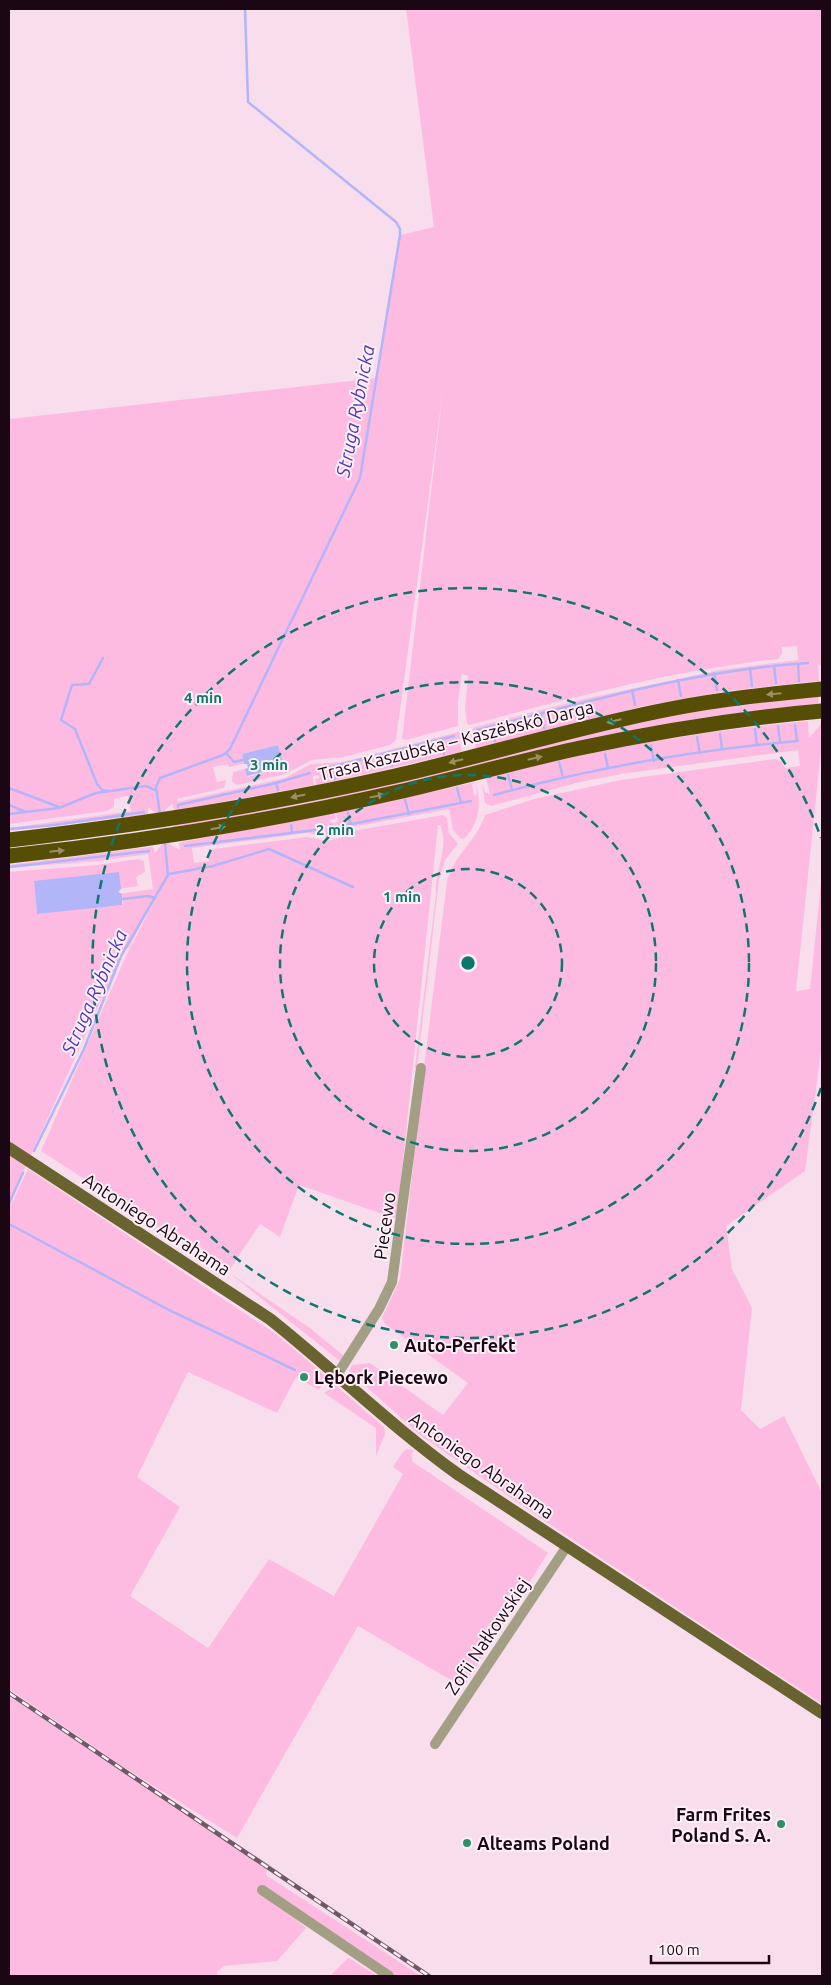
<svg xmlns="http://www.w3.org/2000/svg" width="831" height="1985" font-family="Ubuntu,sans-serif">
<rect width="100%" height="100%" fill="#f8deed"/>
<g fill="#febbe2">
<path d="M 406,9 L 822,9 L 822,667 L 818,664 L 819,681 L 727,691 L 644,706 L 463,752 L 476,747 L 473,735 L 471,736 L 472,745 L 469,732 L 475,727 L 584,699 L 720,670 L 798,660 L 797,646 L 782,647 L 782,654 L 778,659 C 673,670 571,698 469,725 L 467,724 L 465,709 L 468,676 L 462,674 L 458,701 L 458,726 L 406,740 L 402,739 L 443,390 L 396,740 L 390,745 L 343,757 L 312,760 L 285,774 L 237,785 L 232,781 L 233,772 L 248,768 L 245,769 L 248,777 L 284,767 L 278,745 L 242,754 L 244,764 L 247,763 L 229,767 L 228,764 L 213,767 L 217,782 L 226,780 L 224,788 L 177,799 L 177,802 L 285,778 L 311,764 L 343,762 L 458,732 L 463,734 L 466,747 L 463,738 L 459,738 L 462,752 L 316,785 L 315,779 L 320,778 L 318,775 L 313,776 L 314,785 L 178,810 L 174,810 L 172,804 L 165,810 L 169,844 L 180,850 L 179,843 L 182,842 L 335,813 L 336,819 L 330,820 L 333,823 L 338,822 L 336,813 L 485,780 L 472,784 L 474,795 L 477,794 L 476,785 L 477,787 C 481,806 479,824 464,839 L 460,838 L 453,830 L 449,809 L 352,827 L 341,833 L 327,837 L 307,833 L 192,848 L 194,863 L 209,861 L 209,852 L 213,849 L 307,837 L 327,841 L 342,837 L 353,831 L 443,815 L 447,818 L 449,833 L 458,844 L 445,860 L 439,880 L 417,1068 L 415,1068 L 436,894 C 434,871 450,847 440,825 L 438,825 L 397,1219 L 299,1185 L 280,1237 L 260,1224 L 228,1272 L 310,1328 L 344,1356 L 340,1361 L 228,1272 L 41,1151 L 126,956 L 158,894 L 156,893 L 129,948 L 127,947 L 121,956 L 23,1173 L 9,1209 L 28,1169 L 276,1334 L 327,1377 L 319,1390 L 296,1377 L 277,1413 L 188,1372 L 137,1477 L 180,1507 L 130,1596 L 208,1648 L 269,1559 L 334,1596 L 403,1474 L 393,1467 L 402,1453 L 407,1449 L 414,1450 L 411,1455 L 413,1462 L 548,1553 L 463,1687 L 358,1626 L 237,1838 L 125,1768 L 9,1689 L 9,872 L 97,865 L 138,859 L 144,861 L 145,872 L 136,877 L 138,886 L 118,889 L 121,889 L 34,881 L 37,913 L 123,904 L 122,894 L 118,894 L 153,889 L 148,854 L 98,861 L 9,868 L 9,865 L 149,847 L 153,847 L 155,853 L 162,844 L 157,814 L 148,807 L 148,814 L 144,815 L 9,831 L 9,828 L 131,811 L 128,796 L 114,799 L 114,807 L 107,811 L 9,824 L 9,419 L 377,378 L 400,235 L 434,227 Z"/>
<path d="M 819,695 L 818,705 L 174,829 L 173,825 L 684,712 Z"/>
<path d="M 808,721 L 809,738 L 822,723 L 822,741 L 796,991 L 810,989 L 822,873 L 822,1044 L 805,1171 L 726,1226 L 732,1269 L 752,1308 L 741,1410 L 760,1429 L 784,1416 L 822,1493 L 822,1704 L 552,1526 L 420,1435 L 349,1371 L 352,1365 L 370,1363 L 443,1415 L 468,1383 L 385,1324 L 382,1318 L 400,1279 L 415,1150 L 421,1069 L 424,1067 L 447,881 C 454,855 477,840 485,815 L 534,799 L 621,780 L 775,759 L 781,761 L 785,768 L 800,766 L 798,750 L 621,774 L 576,783 L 491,806 L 485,803 L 482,784 L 485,792 L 490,794 L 486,778 C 591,750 700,731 808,721 Z"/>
<path d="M 335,1385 L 384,1427 L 385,1434 L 376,1456 L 376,1428 L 324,1393 Z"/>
<path d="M 9,1695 L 268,1864 L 266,1875 L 421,1976 L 389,1976 L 267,1894 L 306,1928 L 277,1961 L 224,1966 L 217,1972 L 217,1976 L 9,1976 Z"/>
<path d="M 348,1958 L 349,1958 L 377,1976 L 330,1976 Z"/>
</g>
<g fill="#b3b5f9">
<path d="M 278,745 L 284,767 L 247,776 L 245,769 L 248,768 L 247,764 L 244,764 L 242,754 Z"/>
<path d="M 119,872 L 121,889 L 118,892 L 122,894 L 122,905 L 37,914 L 34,881 Z"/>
</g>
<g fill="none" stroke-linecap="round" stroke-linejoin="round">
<g stroke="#b3b5f9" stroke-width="2.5">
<path d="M 103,658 L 89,684 L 72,685 L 61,720 L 75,729 L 97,784 L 102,790 L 109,791"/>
<path d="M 798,664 L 799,681"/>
<path d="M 774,666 L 776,683"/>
<path d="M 750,668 L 752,686"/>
<path d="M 714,673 L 717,690"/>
<path d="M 678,680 L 681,696"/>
<path d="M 632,690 L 635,705"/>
<path d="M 585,702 L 589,716"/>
<path d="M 541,714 L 544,728"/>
<path d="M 795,725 L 797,741"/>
<path d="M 491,726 L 495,741"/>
<path d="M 778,726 L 780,742"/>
<path d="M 755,729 L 757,745"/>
<path d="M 477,730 C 587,702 694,670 808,663"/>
<path d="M 720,734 L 722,749"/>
<path d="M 697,737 L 700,753"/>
<path d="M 440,740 L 444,754"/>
<path d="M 651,746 L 654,761"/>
<path d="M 389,752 L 392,766"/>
<path d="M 226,753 L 234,762 L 243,760"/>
<path d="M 605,754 L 608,768"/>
<path d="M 559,762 L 563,777"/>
<path d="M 333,767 L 335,779"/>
<path d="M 327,768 L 454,736"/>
<path d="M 508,775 L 512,790"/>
<path d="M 276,783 L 278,790"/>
<path d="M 9,788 L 59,807"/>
<path d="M 457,788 L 461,803"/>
<path d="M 494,795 C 593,768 696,750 798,741"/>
<path d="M 405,800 L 409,814"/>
<path d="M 9,805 L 26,812"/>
<path d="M 178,807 L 178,805 L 276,783 L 310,773"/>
<path d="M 348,813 L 351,825"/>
<path d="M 9,814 L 59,808 L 96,793 L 146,786 L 157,791"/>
<path d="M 160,814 L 156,787 L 160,778 L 223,755 L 230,749 L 360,478 L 400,235 L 400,229 L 396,222 L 248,102 L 245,9"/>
<path d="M 291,825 L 292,832"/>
<path d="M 341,826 L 471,801"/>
<path d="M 9,829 L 54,825 L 144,812"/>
<path d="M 185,846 L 323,829"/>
<path d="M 9,867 L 149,851"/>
<path d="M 169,874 L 213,866 L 269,849 L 353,887"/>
<path d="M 122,899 L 148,896 L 155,898"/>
<path d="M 34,1151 L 84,1049 L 121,956 L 168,875 L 165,844"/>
<path d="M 9,1203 L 23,1173"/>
<path d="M 9,1224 L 169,1310 L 295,1370"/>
</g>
<g stroke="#a29f84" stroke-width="10">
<path d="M 337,1375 L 379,1309 L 392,1282 L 421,1068"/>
<path d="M 435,1744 L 567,1546"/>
<path d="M 262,1890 L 389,1976"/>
</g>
<path stroke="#69642f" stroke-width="12" d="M 9,1148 L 270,1319 C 334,1370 392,1427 459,1475 L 822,1713"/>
<g stroke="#564e05" stroke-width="15">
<path d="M 9,840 C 138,825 267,805 395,776 C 487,755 577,727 670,709 C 720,699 771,694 822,689"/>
<path d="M 9,856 C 140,842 270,821 398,792 C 459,778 519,761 580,748 C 660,731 740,718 822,711"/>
</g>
<defs>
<path id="rail" d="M 9,1693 L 429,1976"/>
</defs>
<use href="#rail" stroke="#6f5966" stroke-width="4.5"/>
<use href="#rail" stroke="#fdf0f7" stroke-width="2.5" stroke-dasharray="8" stroke-linecap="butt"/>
</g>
<defs><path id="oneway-solid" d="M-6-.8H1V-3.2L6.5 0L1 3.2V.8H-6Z" transform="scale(1.25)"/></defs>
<g fill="#998f66">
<use href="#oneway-solid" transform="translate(774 694) rotate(175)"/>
<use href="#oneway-solid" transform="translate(614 721) rotate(167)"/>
<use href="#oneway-solid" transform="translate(535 758) rotate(-13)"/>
<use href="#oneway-solid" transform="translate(456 761) rotate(166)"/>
<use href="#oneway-solid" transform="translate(298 796) rotate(168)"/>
<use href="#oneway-solid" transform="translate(377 796) rotate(-12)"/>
<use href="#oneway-solid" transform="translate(218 828) rotate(-10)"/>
<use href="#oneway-solid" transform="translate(57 851) rotate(-6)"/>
</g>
<g fill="none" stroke="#0f766e" stroke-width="2.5" stroke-dasharray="9 6">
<circle cx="468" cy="963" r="94"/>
<circle cx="468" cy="963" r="188"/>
<circle cx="468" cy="963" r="281"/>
<path d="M821 1088A375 375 0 1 1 821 838"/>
</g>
<g fill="#2e8f69" stroke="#fdf0f7" stroke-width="2">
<circle cx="394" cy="1345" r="5"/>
<circle cx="304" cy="1377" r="5"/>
<circle cx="781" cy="1824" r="5"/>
<circle cx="467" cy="1843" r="5"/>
</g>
<g text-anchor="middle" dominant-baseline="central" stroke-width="4" stroke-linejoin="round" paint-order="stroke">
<g font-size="18" fill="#1b0714" stroke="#fdf0f7">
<text transform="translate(456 740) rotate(-14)">Trasa Kaszubska – Kaszëbskô Darga</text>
<text transform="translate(157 1224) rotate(33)">Antoniego Abrahama</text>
<text transform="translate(384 1226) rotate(-82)">Piecewo</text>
<text transform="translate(482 1465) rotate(35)">Antoniego Abrahama</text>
<text transform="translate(487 1636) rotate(-56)">Zofii Nałkowskiej</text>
</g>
<g font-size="18" font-weight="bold" fill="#1b0714" stroke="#fdf0f7" text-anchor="start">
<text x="404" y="1345">Auto-Perfekt</text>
<text x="314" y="1377">Lębork Piecewo</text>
<text x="771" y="1814" text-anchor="end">Farm Frites<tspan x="771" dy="21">Poland S. A.</tspan></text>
<text x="477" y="1843">Alteams Poland</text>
</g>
<g font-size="19" font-style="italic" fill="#4d39b9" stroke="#fdf0f7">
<text transform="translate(355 411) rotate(-79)">Struga Rybnicka</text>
<text transform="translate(94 992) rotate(-66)">Struga Rybnicka</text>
</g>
</g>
<circle cx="468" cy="963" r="8" fill="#0f766e" stroke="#fdf0f7" stroke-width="2.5"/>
<g font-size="15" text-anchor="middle" font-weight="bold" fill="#0f766e" stroke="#fdf0f7" stroke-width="4" stroke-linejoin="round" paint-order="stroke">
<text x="203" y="703">4 min</text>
<text x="269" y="770">3 min</text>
<text x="335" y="835">2 min</text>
<text x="402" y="902">1 min</text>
</g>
<rect width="831" height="1985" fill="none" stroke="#1b0714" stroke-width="20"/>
<path d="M651 1955v8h118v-8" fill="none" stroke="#1b0714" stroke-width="2.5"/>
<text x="658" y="1955" font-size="15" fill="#1b0714" stroke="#fdf0f7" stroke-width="4" paint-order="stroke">100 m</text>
</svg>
